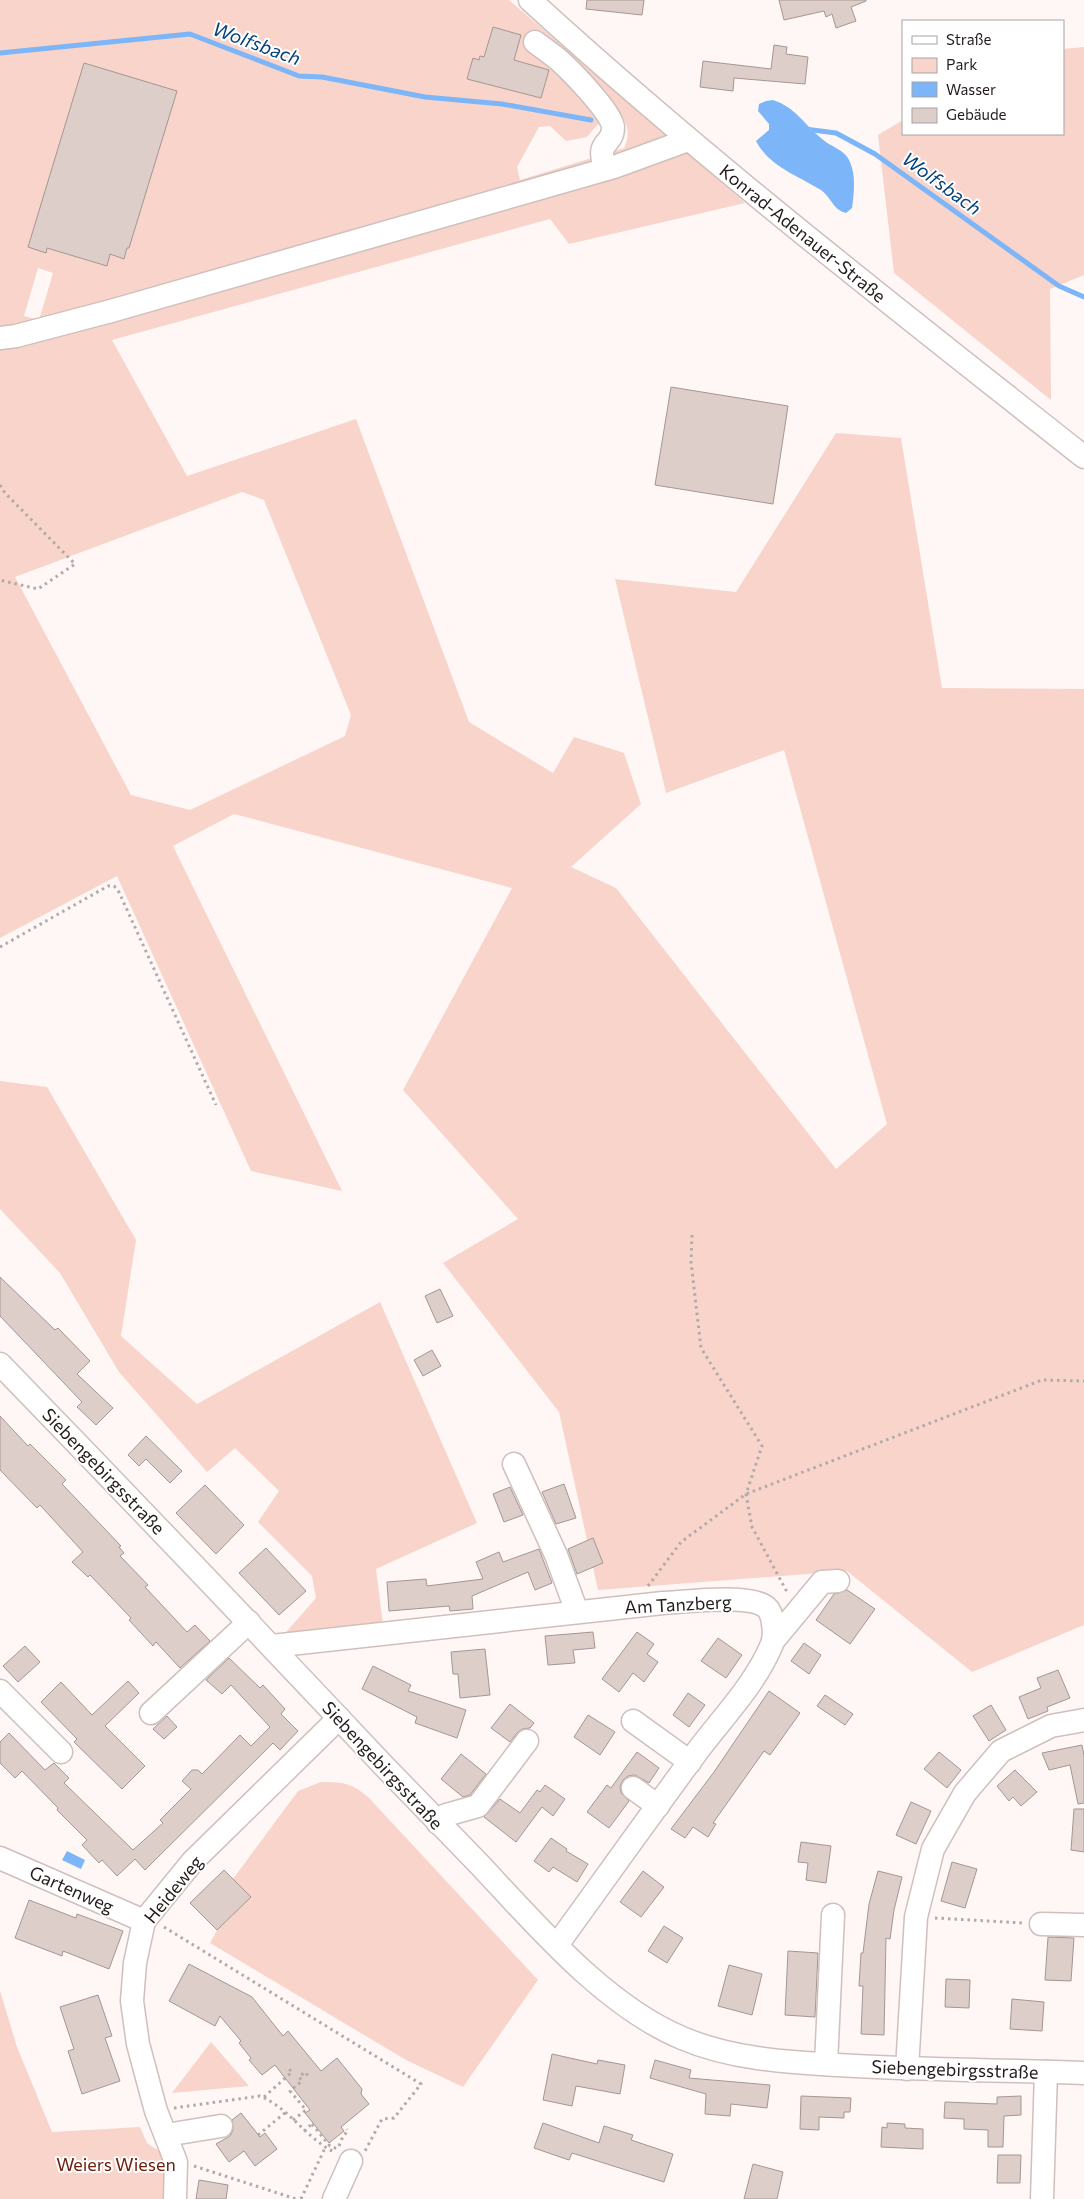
<svg xmlns="http://www.w3.org/2000/svg" width="1084" height="2199" font-family="Commissioner,sans-serif">
<rect width="100%" height="100%" fill="#fef7f6"/>
<g fill="#f8d4ca" fill-rule="evenodd">
<path d="M 0,0 L 509,0 L 745,203 L 569,244 L 550,219 L 112,340 L 187,476 L 356,419 L 469,722 L 553,773 L 574,737 L 624,753 L 641,804 L 571,867 L 616,888 L 836,1169 L 887,1124 L 784,750 L 666,793 L 615,579 L 736,592 L 836,433 L 901,438 L 942,688 L 1084,689 L 1084,1625 L 972,1672 L 847,1571 L 598,1590 L 559,1412 L 443,1263 L 518,1219 L 403,1090 L 512,888 L 234,814 L 173,846 L 342,1191 L 251,1171 L 117,876 L 0,938 ZM 592,84 C 610,102 638,121 624,148 L 520,180 L 517,167 L 539,127 L 550,126 L 566,141 L 587,137 L 599,123 ZM 38,268 L 53,273 L 39,320 L 24,316 ZM 242,492 L 264,500 L 351,715 L 345,736 L 190,810 L 131,795 L 15,577 Z"/>
<path d="M 1084,47 L 1084,275 L 1050,289 L 1051,400 L 894,273 L 878,135 L 903,120 L 903,134 L 1063,134 L 1063,49 Z"/>
<path d="M 0,1081 L 47,1087 L 136,1240 L 121,1336 L 197,1404 L 380,1302 L 477,1523 L 376,1569 L 383,1625 L 281,1638 L 316,1598 L 312,1576 L 258,1522 L 279,1491 L 235,1448 L 207,1472 L 119,1372 L 60,1273 L 0,1209 Z"/>
<path d="M 321,1782 C 344,1782 352,1783 369,1798 L 538,1980 L 463,2087 L 406,2060 L 210,1943 L 217,1930 L 250,1897 L 233,1879 L 298,1791 Z"/>
<path d="M 0,1991 L 17,2047 L 52,2132 L 140,2127 L 147,2143 L 165,2155 L 172,2199 L 0,2199 Z"/>
<path d="M 211,2042 L 249,2086 L 172,2093 Z"/>
</g>
<g fill="#7db6f8">
<path d="M 773,100 C 795,107 804,124 821,138 C 830,147 845,149 850,162 C 856,176 854,193 852,208 L 846,213 C 833,210 831,197 821,190 C 797,175 770,167 756,141 L 769,130 L 769,124 L 758,111 L 759,104 L 766,101 Z"/>
<path d="M 67,1851 L 85,1860 L 81,1869 L 62,1860 Z"/>
</g>
<g fill="none" stroke-linecap="round" stroke-linejoin="round">
<g stroke="#7db6f8" stroke-width="5">
<path d="M 0,53 L 190,34 L 299,76 L 322,77 L 425,97 L 502,104 L 591,120"/>
<path d="M 805,129 L 836,133 L 875,154 L 1059,286 L 1084,297"/>
</g>
</g>
<g fill="#dececa" stroke="#a59692">
<path d="M 587,0 L 644,0 L 642,15 L 586,9 Z"/>
<path d="M 779,0 L 866,0 L 866,1 L 851,7 L 856,21 L 836,28 L 832,14 L 826,17 L 824,11 L 784,20 Z"/>
<path d="M 493,27 L 521,35 L 514,60 L 549,70 L 541,98 L 467,79 L 473,58 L 479,60 L 480,56 L 484,57 Z"/>
<path d="M 774,45 L 787,47 L 786,54 L 808,57 L 805,84 L 734,78 L 733,91 L 700,87 L 703,61 L 771,69 Z"/>
<path d="M 84,63 L 177,91 L 129,248 L 127,248 L 124,259 L 110,254 L 107,266 L 47,248 L 46,253 L 28,247 Z"/>
<path d="M 671,387 L 788,406 L 773,504 L 655,485 Z"/>
<path d="M 0,1277 L 55,1330 L 58,1328 L 90,1361 L 77,1374 L 113,1408 L 96,1425 L 77,1407 L 82,1402 L 0,1316 Z"/>
<path d="M 440,1289 L 453,1316 L 437,1323 L 425,1296 Z"/>
<path d="M 432,1350 L 441,1366 L 423,1376 L 414,1360 Z"/>
<path d="M 0,1416 L 28,1446 L 30,1444 L 66,1480 L 62,1484 L 121,1546 L 119,1547 L 124,1553 L 120,1556 L 148,1585 L 145,1587 L 187,1632 L 195,1625 L 210,1641 L 180,1668 L 156,1642 L 153,1646 L 129,1620 L 131,1618 L 90,1575 L 88,1577 L 72,1562 L 83,1552 L 40,1505 L 37,1508 L 0,1470 Z"/>
<path d="M 146,1436 L 182,1471 L 170,1483 L 146,1459 L 139,1466 L 128,1455 Z"/>
<path d="M 564,1484 L 576,1518 L 556,1524 L 542,1492 Z"/>
<path d="M 205,1485 L 244,1525 L 216,1554 L 176,1513 Z"/>
<path d="M 510,1487 L 523,1515 L 504,1522 L 493,1494 Z"/>
<path d="M 593,1538 L 603,1563 L 577,1574 L 568,1549 Z"/>
<path d="M 266,1548 L 306,1591 L 279,1615 L 239,1573 Z"/>
<path d="M 539,1549 L 552,1583 L 535,1590 L 528,1572 L 472,1596 L 473,1609 L 450,1611 L 449,1606 L 389,1611 L 387,1582 L 426,1579 L 427,1586 L 483,1579 L 476,1562 L 499,1552 L 503,1562 Z"/>
<path d="M 847,1590 L 875,1609 L 850,1644 L 816,1620 L 834,1594 Z"/>
<path d="M 593,1632 L 595,1648 L 573,1650 L 575,1663 L 548,1665 L 545,1636 Z"/>
<path d="M 637,1632 L 654,1644 L 647,1654 L 658,1662 L 644,1682 L 633,1673 L 619,1692 L 602,1679 Z"/>
<path d="M 718,1638 L 742,1655 L 726,1678 L 701,1661 Z"/>
<path d="M 804,1643 L 821,1655 L 809,1674 L 791,1661 Z"/>
<path d="M 25,1646 L 40,1662 L 18,1682 L 3,1666 Z"/>
<path d="M 485,1649 L 490,1695 L 460,1698 L 458,1674 L 453,1674 L 451,1652 Z"/>
<path d="M 229,1658 L 260,1688 L 263,1685 L 285,1709 L 281,1714 L 298,1731 L 280,1750 L 273,1743 L 145,1870 L 135,1859 L 117,1876 L 102,1860 L 99,1863 L 82,1845 L 87,1840 L 57,1810 L 58,1808 L 22,1771 L 15,1778 L 0,1763 L 0,1742 L 9,1733 L 45,1770 L 54,1763 L 69,1778 L 64,1783 L 133,1850 L 163,1823 L 160,1820 L 191,1789 L 182,1781 L 192,1770 L 198,1770 L 202,1774 L 240,1735 L 251,1746 L 270,1727 L 231,1685 L 222,1694 L 206,1680 Z"/>
<path d="M 373,1666 L 411,1685 L 408,1691 L 466,1710 L 457,1738 L 415,1723 L 417,1717 L 362,1689 Z"/>
<path d="M 1058,1670 L 1070,1698 L 1047,1707 L 1048,1711 L 1028,1719 L 1019,1697 L 1041,1688 L 1037,1678 Z"/>
<path d="M 128,1681 L 139,1693 L 105,1726 L 145,1766 L 122,1789 L 74,1742 L 77,1739 L 41,1702 L 61,1682 L 92,1715 Z"/>
<path d="M 769,1691 L 800,1713 L 770,1755 L 764,1751 L 713,1823 L 716,1824 L 708,1837 L 693,1827 L 685,1838 L 671,1829 L 714,1772 Z"/>
<path d="M 688,1693 L 705,1705 L 689,1727 L 673,1715 Z"/>
<path d="M 825,1695 L 853,1714 L 845,1725 L 817,1706 Z"/>
<path d="M 510,1704 L 534,1723 L 530,1728 L 522,1729 L 517,1733 L 510,1742 L 491,1728 Z"/>
<path d="M 991,1705 L 1006,1730 L 989,1741 L 973,1716 Z"/>
<path d="M 588,1715 L 615,1732 L 600,1755 L 574,1737 Z"/>
<path d="M 167,1716 L 177,1727 L 164,1739 L 153,1729 Z"/>
<path d="M 1082,1745 L 1084,1756 L 1084,1803 L 1078,1804 L 1070,1765 L 1049,1770 L 1042,1753 Z"/>
<path d="M 637,1752 L 659,1768 L 649,1783 L 635,1775 L 628,1776 L 623,1780 L 620,1786 L 621,1793 L 629,1801 L 609,1828 L 587,1812 L 607,1785 L 611,1788 Z"/>
<path d="M 939,1752 L 961,1770 L 947,1788 L 924,1769 Z"/>
<path d="M 461,1754 L 486,1774 L 470,1795 L 463,1797 L 441,1779 Z"/>
<path d="M 1015,1770 L 1037,1792 L 1021,1806 L 1013,1797 L 1009,1801 L 997,1786 Z"/>
<path d="M 545,1785 L 565,1799 L 553,1816 L 542,1807 L 516,1842 L 484,1817 L 500,1799 L 520,1813 L 537,1790 L 540,1792 Z"/>
<path d="M 911,1802 L 931,1811 L 916,1844 L 896,1835 Z"/>
<path d="M 1074,1809 L 1084,1809 L 1084,1852 L 1071,1850 Z"/>
<path d="M 551,1838 L 567,1849 L 566,1851 L 588,1864 L 577,1882 L 553,1867 L 549,1872 L 534,1861 Z"/>
<path d="M 801,1842 L 831,1846 L 826,1883 L 806,1880 L 808,1863 L 798,1862 Z"/>
<path d="M 952,1862 L 977,1869 L 965,1908 L 941,1901 Z"/>
<path d="M 224,1870 L 251,1897 L 217,1930 L 190,1903 Z"/>
<path d="M 643,1871 L 664,1887 L 641,1917 L 620,1902 Z"/>
<path d="M 878,1871 L 902,1877 L 894,1910 L 890,1939 L 886,1938 L 884,2035 L 861,2034 L 863,1986 L 859,1986 L 861,1953 L 863,1953 L 869,1904 Z"/>
<path d="M 29,1900 L 76,1918 L 77,1914 L 123,1931 L 109,1969 L 63,1951 L 62,1956 L 15,1938 Z"/>
<path d="M 664,1926 L 683,1938 L 667,1963 L 648,1951 Z"/>
<path d="M 1048,1937 L 1074,1938 L 1071,1981 L 1045,1980 Z"/>
<path d="M 788,1951 L 818,1953 L 815,2017 L 785,2015 Z"/>
<path d="M 189,1964 L 252,1997 L 283,2036 L 288,2031 L 321,2071 L 337,2058 L 362,2089 L 361,2094 L 369,2104 L 341,2127 L 344,2131 L 329,2143 L 305,2113 L 310,2110 L 275,2065 L 262,2075 L 249,2060 L 251,2058 L 239,2043 L 241,2041 L 220,2016 L 215,2026 L 169,2001 Z"/>
<path d="M 729,1965 L 762,1974 L 752,2015 L 718,2006 Z"/>
<path d="M 946,1979 L 970,1980 L 969,2008 L 945,2007 Z"/>
<path d="M 98,1995 L 112,2036 L 105,2038 L 120,2081 L 82,2094 L 68,2051 L 74,2049 L 60,2007 Z"/>
<path d="M 1012,1999 L 1044,2002 L 1042,2031 L 1010,2029 Z"/>
<path d="M 552,2054 L 597,2064 L 598,2060 L 625,2065 L 620,2094 L 576,2086 L 572,2106 L 543,2100 Z"/>
<path d="M 655,2060 L 691,2070 L 689,2078 L 770,2085 L 767,2108 L 731,2104 L 730,2116 L 705,2114 L 706,2094 L 650,2078 Z"/>
<path d="M 801,2096 L 851,2098 L 850,2112 L 844,2112 L 844,2118 L 819,2117 L 819,2130 L 800,2129 Z"/>
<path d="M 1021,2096 L 1021,2115 L 1004,2116 L 1003,2147 L 988,2147 L 988,2130 L 964,2129 L 964,2119 L 944,2118 L 945,2102 L 997,2104 L 997,2097 Z"/>
<path d="M 241,2113 L 260,2137 L 265,2133 L 277,2149 L 255,2166 L 244,2151 L 229,2162 L 216,2144 L 230,2136 L 233,2130 L 232,2120 Z"/>
<path d="M 543,2123 L 599,2143 L 604,2126 L 633,2135 L 631,2140 L 673,2154 L 664,2182 L 572,2153 L 569,2160 L 534,2148 Z"/>
<path d="M 887,2123 L 905,2124 L 905,2128 L 923,2129 L 923,2149 L 881,2147 L 882,2127 L 887,2128 Z"/>
<path d="M 998,2155 L 1021,2155 L 1020,2183 L 997,2183 Z"/>
<path d="M 753,2164 L 783,2172 L 777,2199 L 744,2199 Z"/>
<path d="M 199,2180 L 228,2185 L 226,2199 L 196,2199 Z"/>
</g>
<g fill="none" stroke-linecap="round" stroke-linejoin="round">
<defs>
<g id="minor">
<path d="M 530,0 C 707,162 896,308 1084,457"/>
<path d="M 535,42 C 543,48 552,54 560,61 C 571,71 613,114 613,127 C 613,147 594,140 606,169"/>
<path d="M 0,338 L 16,336 L 111,311 L 614,167 L 688,140"/>
<path d="M 0,1364 C 129,1497 257,1631 384,1766 C 416,1799 448,1832 480,1865 C 536,1925 605,2006 682,2038 C 731,2059 785,2062 837,2065 C 919,2070 1002,2070 1084,2073"/>
<path d="M 514,1464 L 556,1555 L 577,1612"/>
<path d="M 773,1641 L 822,1582 L 838,1581"/>
<path d="M 272,1646 L 663,1603 C 685,1602 752,1593 767,1608 C 774,1614 775,1636 772,1644 C 756,1683 724,1716 699,1749 C 651,1814 604,1880 557,1945"/>
<path d="M 0,1691 L 61,1752"/>
<path d="M 151,1713 L 249,1622"/>
<path d="M 633,1721 L 690,1762"/>
<path d="M 633,1788 L 658,1806"/>
<path d="M 438,1823 L 446,1815 L 478,1806 L 527,1741"/>
<path d="M 0,1858 L 144,1921"/>
<path d="M 1041,1924 L 1084,1925"/>
<path d="M 826,2064 L 833,1915"/>
<path d="M 907,2069 L 916,1917 L 933,1849 L 965,1793 L 1001,1751 L 1051,1726 L 1084,1720"/>
<path d="M 166,2135 L 221,2126"/>
<path d="M 175,2199 L 176,2162 L 156,2111 L 138,2044 L 132,2001 L 135,1963 L 144,1921 L 193,1861 L 339,1718"/>
<path d="M 334,2199 L 351,2161"/>
<path d="M 1042,2199 L 1046,2072"/>
</g>
</defs>
<use href="#minor" stroke="#cfc0bc" stroke-width="25"/>
<g stroke="#b1aaa9" stroke-width="3" stroke-dasharray="2.5 4" stroke-linecap="butt">
<path d="M 0,485 L 5,493 L 75,564 L 38,589 L 0,580"/>
<path d="M 0,947 L 108,886 L 114,886 L 118,890 L 216,1105"/>
<path d="M 692,1235 L 691,1262 L 701,1348 L 762,1446 L 746,1494 L 752,1527 L 787,1592 L 786,1593"/>
<path d="M 648,1586 L 681,1542 L 746,1494 L 1042,1380 L 1084,1381"/>
<path d="M 935,1918 L 1023,1923"/>
<path d="M 164,1927 L 421,2084 L 394,2118 L 382,2119 L 365,2151"/>
<path d="M 264,2097 L 292,2072 L 287,2067"/>
<path d="M 174,2108 L 260,2096 C 289,2108 306,2138 334,2152"/>
<path d="M 293,2120 L 306,2110 L 290,2091 L 302,2081 L 299,2077 L 305,2072 L 309,2077"/>
<path d="M 312,2124 L 330,2146 L 338,2149"/>
<path d="M 304,2131 L 313,2123"/>
<path d="M 258,2135 L 286,2112"/>
<path d="M 339,2146 L 343,2136 L 348,2131 L 347,2129"/>
<path d="M 194,2166 L 296,2199"/>
<path d="M 301,2199 L 325,2148"/>
</g>
<use href="#minor" stroke="#fff" stroke-width="22"/>
</g>
<g text-anchor="middle" dominant-baseline="central" stroke-width="4" stroke-linejoin="round" paint-order="stroke">
<g font-size="18" fill="#221c1b" stroke="#fff">
<text transform="translate(803 233) rotate(39)">Konrad-Adenauer-Straße</text>
<text transform="translate(104 1471) rotate(46)">Siebengebirgsstraße</text>
<text transform="translate(678 1604) rotate(-3)">Am Tanzberg</text>
<text transform="translate(383 1765) rotate(47)">Siebengebirgsstraße</text>
<text transform="translate(72 1889) rotate(24)">Gartenweg</text>
<text transform="translate(173 1889) rotate(-51)">Heideweg</text>
<text transform="translate(955 2069) rotate(2)">Siebengebirgsstraße</text>
</g>
<g font-size="18" fill="#6f210d" stroke="#fff">
<text x="116" y="2164">Weiers Wiesen</text>
</g>
<g font-size="19" font-style="italic" fill="#03437d" stroke="#fff">
<text transform="translate(257 43) rotate(20)">Wolfsbach</text>
<text transform="translate(942 183) rotate(36)">Wolfsbach</text>
</g>
</g>
<rect x="902" y="20" width="162" height="115" fill="#ffffff" stroke="#a7a4a4"/>
<rect x="912" y="36" width="25" height="8" fill="#ffffff" stroke="#a7a4a4"/>
<text x="946" y="45" font-size="15" fill="#221c1b">Straße</text>
<rect x="912" y="58" width="25" height="15" fill="#f8d4ca" stroke="#a7a4a4"/>
<text x="946" y="70" font-size="15" fill="#221c1b">Park</text>
<rect x="912" y="82" width="25" height="15" fill="#7db6f8" stroke="#a7a4a4"/>
<text x="946" y="95" font-size="15" fill="#221c1b">Wasser</text>
<rect x="912" y="108" width="25" height="15" fill="#dececa" stroke="#a7a4a4"/>
<text x="946" y="120" font-size="15" fill="#221c1b">Gebäude</text>
</svg>
